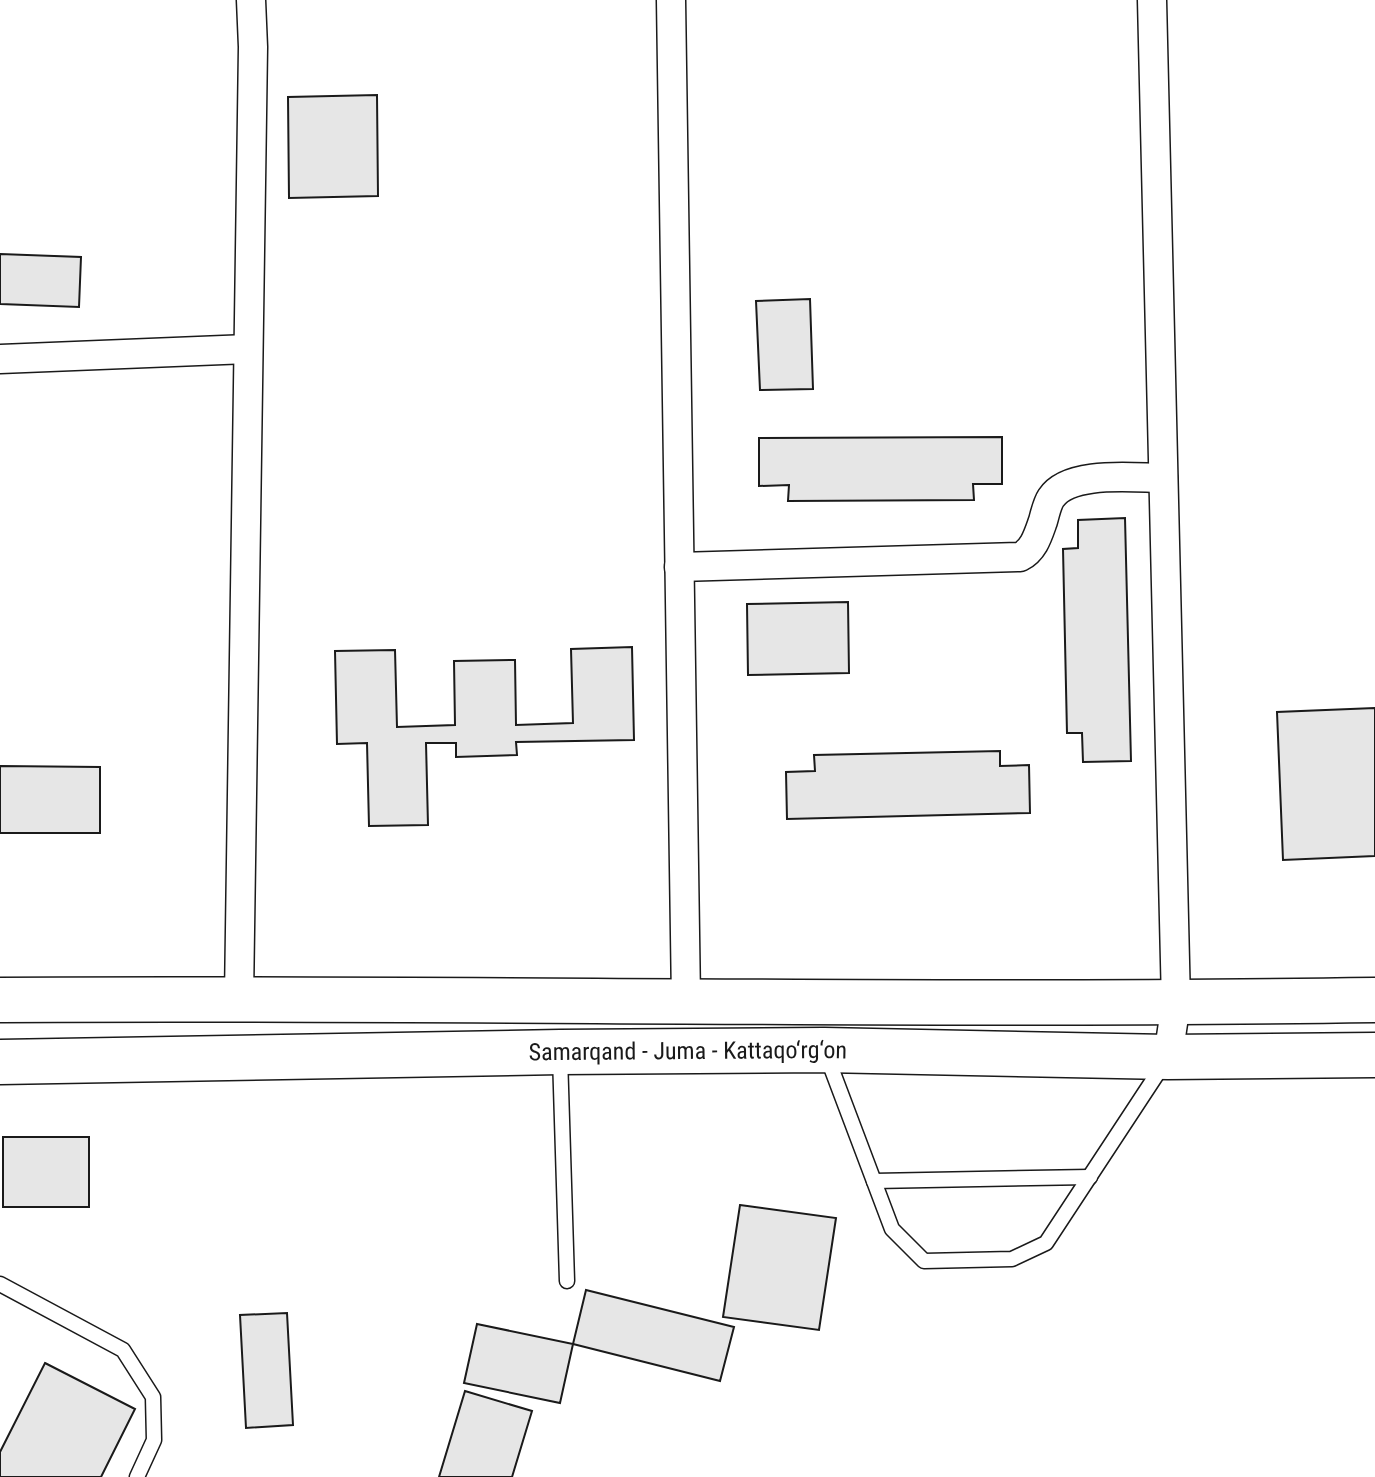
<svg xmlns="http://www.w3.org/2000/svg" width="1375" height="1477" font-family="'Roboto Condensed',sans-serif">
<rect width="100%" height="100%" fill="#fff"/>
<g fill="#e6e6e6" stroke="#1a1a1a" stroke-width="2">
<path d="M 377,95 L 378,196 L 289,198 L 288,97 Z"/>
<path d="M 0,254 L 81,257 L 79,307 L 0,304 Z"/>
<path d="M 810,299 L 813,389 L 760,390 L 756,301 Z"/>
<path d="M 1002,437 L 1002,484 L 973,484 L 974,500 L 788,501 L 789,485 L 759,486 L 759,438 Z"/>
<path d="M 1125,518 L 1131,761 L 1083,762 L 1082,733 L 1067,733 L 1063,549 L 1078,548 L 1078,520 Z"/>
<path d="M 848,602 L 849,673 L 748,675 L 747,604 Z"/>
<path d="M 632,647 L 634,740 L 516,742 L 517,755 L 456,757 L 456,743 L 426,743 L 428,825 L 369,826 L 367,743 L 337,744 L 335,651 L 395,650 L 397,727 L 455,725 L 454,661 L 515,660 L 516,725 L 573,723 L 571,649 Z"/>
<path d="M 1375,708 L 1375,856 L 1283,860 L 1277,712 Z"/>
<path d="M 1000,751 L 1000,766 L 1029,765 L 1030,813 L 787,819 L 786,772 L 815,771 L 814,755 Z"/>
<path d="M 0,766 L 100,767 L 100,833 L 0,833 Z"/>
<rect x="3" y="1137" width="86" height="70"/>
<path d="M 740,1205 L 836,1218 L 819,1330 L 723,1317 Z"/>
<path d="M 586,1290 L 734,1327 L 720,1381 L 573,1344 Z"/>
<path d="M 287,1313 L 293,1425 L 246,1428 L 240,1315 Z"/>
<path d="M 477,1324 L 573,1344 L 560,1403 L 464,1383 Z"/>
<path d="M 45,1363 L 135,1409 L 101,1477 L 0,1477 L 0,1452 Z"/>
<path d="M 465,1391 L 532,1411 L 512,1477 L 439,1477 Z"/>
</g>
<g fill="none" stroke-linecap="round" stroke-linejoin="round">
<defs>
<g id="service">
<path d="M 826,1054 L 892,1229 L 924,1261 L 1012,1259 L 1046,1243 L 1163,1065"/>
<path d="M 560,1056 L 567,1281"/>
<path d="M 874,1181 L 1090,1177"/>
<path d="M 0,1284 L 123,1350 L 153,1397 L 154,1440 L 137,1477"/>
</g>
<g id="minor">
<path d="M 671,0 L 686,1000"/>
<path d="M 1152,0 L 1176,1003 L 1168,1057"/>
<path d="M 0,359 L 248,349"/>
<path d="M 679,567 L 1020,557 C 1034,550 1038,535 1043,521 C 1045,514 1047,504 1051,498 C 1069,470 1134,478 1163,478"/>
<path d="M 239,998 L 253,47 L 251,0"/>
</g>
<g id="primary">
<path d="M 0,1000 C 458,997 917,1007 1375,1000"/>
<path id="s1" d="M 0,1062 L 560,1052 L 824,1050 L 1168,1057 L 1375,1055"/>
</g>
</defs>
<use href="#service" stroke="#1a1a1a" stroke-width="17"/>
<use href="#minor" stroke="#1a1a1a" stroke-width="31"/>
<use href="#primary" stroke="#1a1a1a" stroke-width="47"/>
<use href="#service" stroke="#fff" stroke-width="14"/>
<use href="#minor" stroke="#fff" stroke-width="28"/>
<use href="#primary" stroke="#fff" stroke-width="44"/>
</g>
<g text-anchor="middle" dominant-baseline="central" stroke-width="6" stroke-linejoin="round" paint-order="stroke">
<g font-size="24" fill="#1a1a1a" stroke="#fff">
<text stroke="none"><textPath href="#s1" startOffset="688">Samarqand - Juma - Kattaqo‘rg‘on</textPath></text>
</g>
</g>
</svg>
